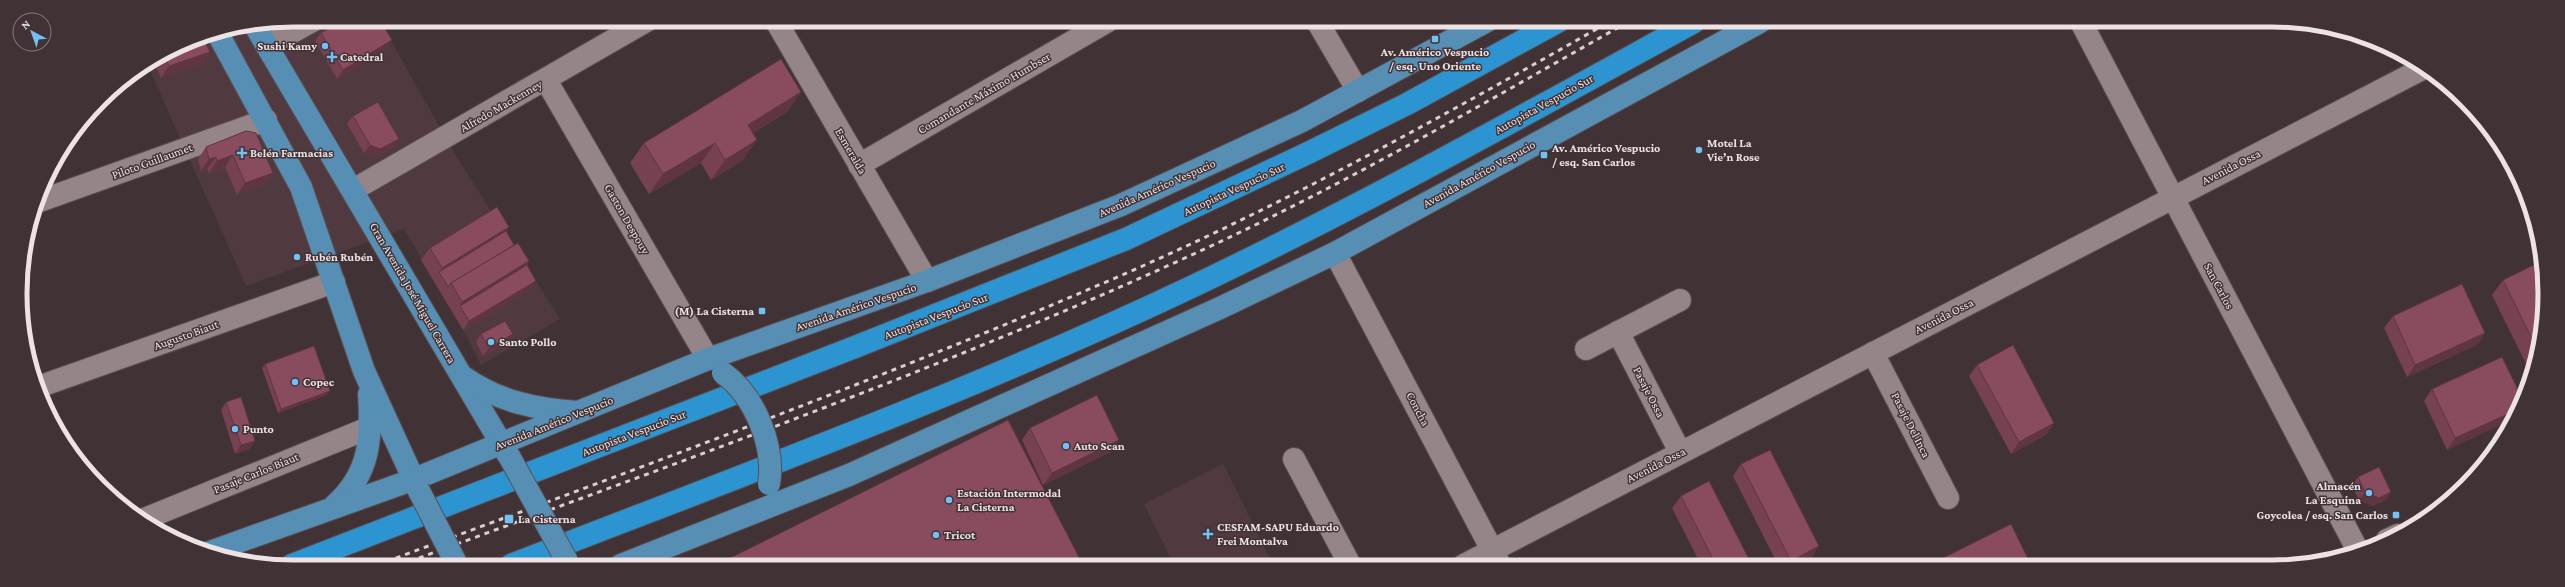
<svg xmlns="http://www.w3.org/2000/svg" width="2565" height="587" font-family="'Crimson Pro',serif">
<rect width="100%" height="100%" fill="#413236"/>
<g fill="#503a40">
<path d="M 294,20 L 379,20 L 456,156 L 560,319 L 481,365 L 463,329 L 404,229 L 246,286 L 148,66 L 189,41 L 240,25 Z"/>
<path d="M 1223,464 L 1273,565 L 1174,565 L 1144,504 Z"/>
</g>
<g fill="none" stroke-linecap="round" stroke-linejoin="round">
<defs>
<g id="minor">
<path d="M 776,21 L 927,281"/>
<path d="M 1317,21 L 1358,91"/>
<path d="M 2081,22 L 2357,549"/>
<path d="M 267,46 L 314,20"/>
<path d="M 546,80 L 708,359"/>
<path d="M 859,165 L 1108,21"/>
<path d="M 353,190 L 648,20"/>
<path d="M 37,202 L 266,120"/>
<path d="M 1335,253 L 1500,565"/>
<path d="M 1618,332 L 1680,452"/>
<path d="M 1586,349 L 1680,300"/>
<path d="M 1873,353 L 1948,498"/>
<path d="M 38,387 L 334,282"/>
<path d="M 1294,459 L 1350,565"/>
<path d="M 142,520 L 371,427"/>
<path d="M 2387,540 L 2398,535"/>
<path d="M 1464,565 L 2424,68"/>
</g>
<g id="major">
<path d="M 254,24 L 508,455"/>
<path d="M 217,32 L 301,187 L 364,371 L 418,489"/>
<path d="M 465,378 C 500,402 536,409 577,412"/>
<path d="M 335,505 C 370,474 372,438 369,394"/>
<path d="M 207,553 L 412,480 L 708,359 L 927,281 L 1121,205 L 1302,121 L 1487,21"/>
<path d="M 621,565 L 849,475 L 1220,308 L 1335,253 L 1760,22"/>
</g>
<g id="highway">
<path d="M 292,565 L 855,347 L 1126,239 L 1310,152 L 1407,104 L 1559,21"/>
<path d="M 511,565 C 737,477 965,394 1185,290 C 1358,208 1526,114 1694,22"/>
</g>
</defs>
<use href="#minor" stroke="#5a4e51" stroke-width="24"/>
<use href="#major" stroke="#5a4e51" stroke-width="24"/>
<use href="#highway" stroke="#5a4e51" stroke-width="24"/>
<use href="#minor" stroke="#958488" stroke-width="22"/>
<use href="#major" stroke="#568eb4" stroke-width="22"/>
<use href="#highway" stroke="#2c95d1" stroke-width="22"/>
<g stroke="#d9ced0" stroke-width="3" stroke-dasharray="5 5" stroke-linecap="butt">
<path d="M 377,565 C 626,473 878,381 1122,275 C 1290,202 1450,112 1609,22"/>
<path d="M 400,565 C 673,464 948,368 1211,246 C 1355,179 1491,99 1628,22"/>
</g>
<defs>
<g id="major-bridge">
<path d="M 723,373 C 755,396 775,446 769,484"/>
<path d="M 509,456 L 567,561"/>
<path d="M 418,489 L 457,565"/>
</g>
</defs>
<use href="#major-bridge" stroke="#5a4e51" stroke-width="24" stroke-linecap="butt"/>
<use href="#major-bridge" stroke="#568eb4" stroke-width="22"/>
</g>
<g fill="#764151">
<path d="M 321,33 L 392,40 L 386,48 L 337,79 L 315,41 Z"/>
<path d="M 189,41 L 210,52 L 202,64 L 161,78 L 154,62 Z"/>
<path d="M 801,92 L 787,112 L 753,133 L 743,160 L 711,180 L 701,163 L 649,194 L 630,163 L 644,143 Z"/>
<path d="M 353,116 L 393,147 L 375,157 L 364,153 L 347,124 Z"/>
<path d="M 246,131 L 273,173 L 265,184 L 237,195 L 225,167 L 209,173 L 207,169 L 201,171 L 198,159 L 206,147 Z"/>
<path d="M 506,231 L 514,245 L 529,261 L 527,265 L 531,289 L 463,330 L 421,260 L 430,248 Z"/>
<path d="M 2503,280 L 2543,329 L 2530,372 L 2492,295 Z"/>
<path d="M 2393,316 L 2485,333 L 2477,345 L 2407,377 L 2384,328 Z"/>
<path d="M 481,334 L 513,334 L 507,343 L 483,356 L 476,342 Z"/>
<path d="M 265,364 L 327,395 L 278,413 L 262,368 Z"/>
<path d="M 1977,365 L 2054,423 L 2046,435 L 2011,454 L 1969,376 Z"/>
<path d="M 2432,389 L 2522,398 L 2447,450 L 2424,401 Z"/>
<path d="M 226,402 L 255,441 L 249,449 L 235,454 L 221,410 Z"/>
<path d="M 1030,428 L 1111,452 L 1043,485 L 1022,440 Z"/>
<path d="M 1741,464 L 1819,546 L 1811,558 L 1798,565 L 1778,565 L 1733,476 Z"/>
<path d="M 2358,477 L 2391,492 L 2386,500 L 2373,506 L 2359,500 L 2352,486 Z"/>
<path d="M 1681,496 L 1752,565 L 1701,565 L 1672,508 Z"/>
</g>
<g fill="#603542">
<path d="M 392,40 L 386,48 L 337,79 L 343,70 Z"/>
<path d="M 210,52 L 202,64 L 161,78 L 169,66 Z"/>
<path d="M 801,92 L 787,112 L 734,145 L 748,125 Z"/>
<path d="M 399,139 L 393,147 L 375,157 L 364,153 L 370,145 Z"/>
<path d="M 757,140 L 743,160 L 711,180 L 725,160 Z"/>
<path d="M 715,143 L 701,163 L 649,194 L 663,174 Z"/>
<path d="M 233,155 L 225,167 L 209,173 L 217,161 Z"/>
<path d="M 216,157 L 207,169 L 201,171 L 209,159 Z"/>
<path d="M 273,173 L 265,184 L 237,195 L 245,183 Z"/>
<path d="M 509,227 L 501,239 L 439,272 L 442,268 Z"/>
<path d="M 529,261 L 521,273 L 460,306 L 462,302 Z"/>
<path d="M 536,281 L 531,289 L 463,330 L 469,321 Z"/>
<path d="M 2485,333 L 2477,345 L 2407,377 L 2415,365 Z"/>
<path d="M 513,334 L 507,343 L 483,356 L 489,348 Z"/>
<path d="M 330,391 L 327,395 L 278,413 L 281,409 Z"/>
<path d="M 2519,409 L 2517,415 L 2514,419 L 2447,450 L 2455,438 Z"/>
<path d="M 2054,423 L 2046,435 L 2011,454 L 2019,442 Z"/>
<path d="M 1119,440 L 1111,452 L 1043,485 L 1052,473 Z"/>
<path d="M 255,441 L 249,449 L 235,454 L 241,445 Z"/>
<path d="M 2365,492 L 2391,492 L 2386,500 L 2373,506 L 2359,500 Z"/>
<path d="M 1819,546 L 1811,558 L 1798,565 L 1788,565 L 1791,561 Z"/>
</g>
<g fill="#894c5e" stroke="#603542">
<path d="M 343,20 L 380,20 L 392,40 L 343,70 L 321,33 Z"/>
<path d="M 203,37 L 210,52 L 169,66 L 165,56 L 189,41 Z"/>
<path d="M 781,59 L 801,92 L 748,125 L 757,140 L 725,160 L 715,143 L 663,174 L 644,143 Z"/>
<path d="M 378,102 L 399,139 L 380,149 L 370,145 L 353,116 Z"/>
<path d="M 246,131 L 256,133 L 273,173 L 245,183 L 233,155 L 217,161 L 216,157 L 209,159 L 206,147 Z"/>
<path d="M 497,207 L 509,227 L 442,268 L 430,248 Z"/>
<path d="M 506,231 L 514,245 L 451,283 L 448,287 L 439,272 Z"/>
<path d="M 518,243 L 529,261 L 462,302 L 451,283 Z"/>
<path d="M 2542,261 L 2544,276 L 2543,329 L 2537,349 L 2503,280 Z"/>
<path d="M 527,265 L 536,281 L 469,321 L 460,306 Z"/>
<path d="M 2462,284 L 2485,333 L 2415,365 L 2393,316 Z"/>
<path d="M 505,321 L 513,334 L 489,348 L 481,334 Z"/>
<path d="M 2013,345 L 2054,423 L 2019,442 L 1977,365 Z"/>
<path d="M 314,346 L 330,391 L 281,409 L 265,364 Z"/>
<path d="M 2502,357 L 2522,398 L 2519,409 L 2455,438 L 2432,389 Z"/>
<path d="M 1097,395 L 1119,440 L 1052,473 L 1030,428 Z"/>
<path d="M 241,397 L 255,441 L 241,445 L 226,402 Z"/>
<path d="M 1008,420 L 1083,565 L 716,565 Z"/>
<path d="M 1770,450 L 1819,546 L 1791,561 L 1741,464 Z"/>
<path d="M 2379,467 L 2391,492 L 2379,498 L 2365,492 L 2358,477 Z"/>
<path d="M 1709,481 L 1752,565 L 1716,565 L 1681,496 Z"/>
<path d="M 2011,524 L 2031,565 L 1929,565 Z"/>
</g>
<g fill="#71c1f5" stroke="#413236" stroke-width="1.5">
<rect x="1431" y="35" width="8" height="8" rx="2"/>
<circle cx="325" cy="46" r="4"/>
<path d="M330 51h4v4h4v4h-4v4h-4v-4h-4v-4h4z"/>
<circle cx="1699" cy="150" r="4"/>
<path d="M240 147h4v4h4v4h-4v4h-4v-4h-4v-4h4z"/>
<rect x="1540" y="151" width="8" height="8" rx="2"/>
<circle cx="297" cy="257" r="4"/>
<rect x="758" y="307" width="8" height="8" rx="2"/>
<circle cx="491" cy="342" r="4"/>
<circle cx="295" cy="382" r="4"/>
<circle cx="235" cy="429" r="4"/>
<circle cx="1066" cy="446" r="4"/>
<circle cx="2369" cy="493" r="4"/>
<circle cx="949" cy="500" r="4"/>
<rect x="2392" y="511" width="8" height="8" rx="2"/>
<rect x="504" y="514" width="10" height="10" rx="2"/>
<path d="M1206 528h4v4h4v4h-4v4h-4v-4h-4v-4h4z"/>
<circle cx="936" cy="535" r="4"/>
</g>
<g text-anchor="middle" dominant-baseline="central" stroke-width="3" stroke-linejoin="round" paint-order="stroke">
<g font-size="12" font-weight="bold" fill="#ede3e5" stroke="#413236" text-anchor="start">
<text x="317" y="46" text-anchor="end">Sushi Kamy</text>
<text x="1435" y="52" text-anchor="middle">Av. Américo Vespucio<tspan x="1435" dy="14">/ esq. Uno Oriente</tspan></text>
<text x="340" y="57">Catedral</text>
<text x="1707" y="143">Motel La<tspan x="1707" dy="14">Vie’n Rose</tspan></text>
<text x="1552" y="148">Av. Américo Vespucio<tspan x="1552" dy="14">/ esq. San Carlos</tspan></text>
<text x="250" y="153">Belén Farmacias</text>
<text x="305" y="257">Rubén Rubén</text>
<text x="754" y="311" text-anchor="end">(M) La Cisterna</text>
<text x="499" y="342">Santo Pollo</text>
<text x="303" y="382">Copec</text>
<text x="243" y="429">Punto</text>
<text x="1074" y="446">Auto Scan</text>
<text x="2361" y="486" text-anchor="end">Almacén<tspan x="2361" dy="14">La Esquina</tspan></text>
<text x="957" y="493">Estación Intermodal<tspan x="957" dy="14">La Cisterna</tspan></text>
<text x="2388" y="515" text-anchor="end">Goycolea / esq. San Carlos</text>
<text x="518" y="519">La Cisterna</text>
<text x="1217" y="527">CESFAM-SAPU Eduardo<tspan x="1217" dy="14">Frei Montalva</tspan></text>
<text x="944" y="535">Tricot</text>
</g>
<g font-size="12" fill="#ede3e5" stroke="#413236">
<text transform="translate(984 93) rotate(-30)">Comandante Máximo Humbser</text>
<text transform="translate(1544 104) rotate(-29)">Autopista Vespucio Sur</text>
<text transform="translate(501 106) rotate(-30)">Alfredo Mackenney</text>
<text transform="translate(851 151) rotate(60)">Esmeralda</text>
<text transform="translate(152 161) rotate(-20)">Piloto Guillaumet</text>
<text transform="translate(2231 167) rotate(-27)">Avenida Ossa</text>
<text transform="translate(1479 174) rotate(-29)">Avenida Américo Vespucio</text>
<text transform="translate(1157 188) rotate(-24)">Avenida Américo Vespucio</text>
<text transform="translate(1234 189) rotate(-25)">Autopista Vespucio Sur</text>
<text transform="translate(627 219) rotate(60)">Gaston Despouy</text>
<text transform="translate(2219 286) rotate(62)">San Carlos</text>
<text transform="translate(413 293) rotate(60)">Gran Avenida José Miguel Carrera</text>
<text transform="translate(856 307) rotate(-19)">Avenida Américo Vespucio</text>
<text transform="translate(936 316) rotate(-21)">Autopista Vespucio Sur</text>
<text transform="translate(1944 316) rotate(-27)">Avenida Ossa</text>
<text transform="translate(186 335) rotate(-20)">Augusto Biaut</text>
<text transform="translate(1649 392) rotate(63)">Pasaje Ossa</text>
<text transform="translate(1418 409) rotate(62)">Concha</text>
<text transform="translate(554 423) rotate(-22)">Avenida Américo Vespucio</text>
<text transform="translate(1911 425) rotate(63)">Pasaje Del Inca</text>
<text transform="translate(634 433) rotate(-21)">Autopista Vespucio Sur</text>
<text transform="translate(1656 465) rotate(-27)">Avenida Ossa</text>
<text transform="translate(256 473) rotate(-22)">Pasaje Carlos Biaut</text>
</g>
</g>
<path d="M0 0H2565V587H0ZM293 27H2272A266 266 0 0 1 2538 293V294A266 266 0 0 1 2272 560H293A266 266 0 0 1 27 294V293A266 266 0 0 1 293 27Z" fill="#413236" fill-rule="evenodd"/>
<path fill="none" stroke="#ede3e5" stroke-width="5" d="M293 27H2272A266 266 0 0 1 2538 293V294A266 266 0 0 1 2272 560H293A266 266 0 0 1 27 294V293A266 266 0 0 1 293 27Z"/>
<g transform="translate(32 32) rotate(319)"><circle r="19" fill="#413236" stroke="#86797c"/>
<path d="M0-3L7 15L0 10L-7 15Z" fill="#71c1f5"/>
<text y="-6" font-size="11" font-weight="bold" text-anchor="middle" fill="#ede3e5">N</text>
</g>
</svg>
